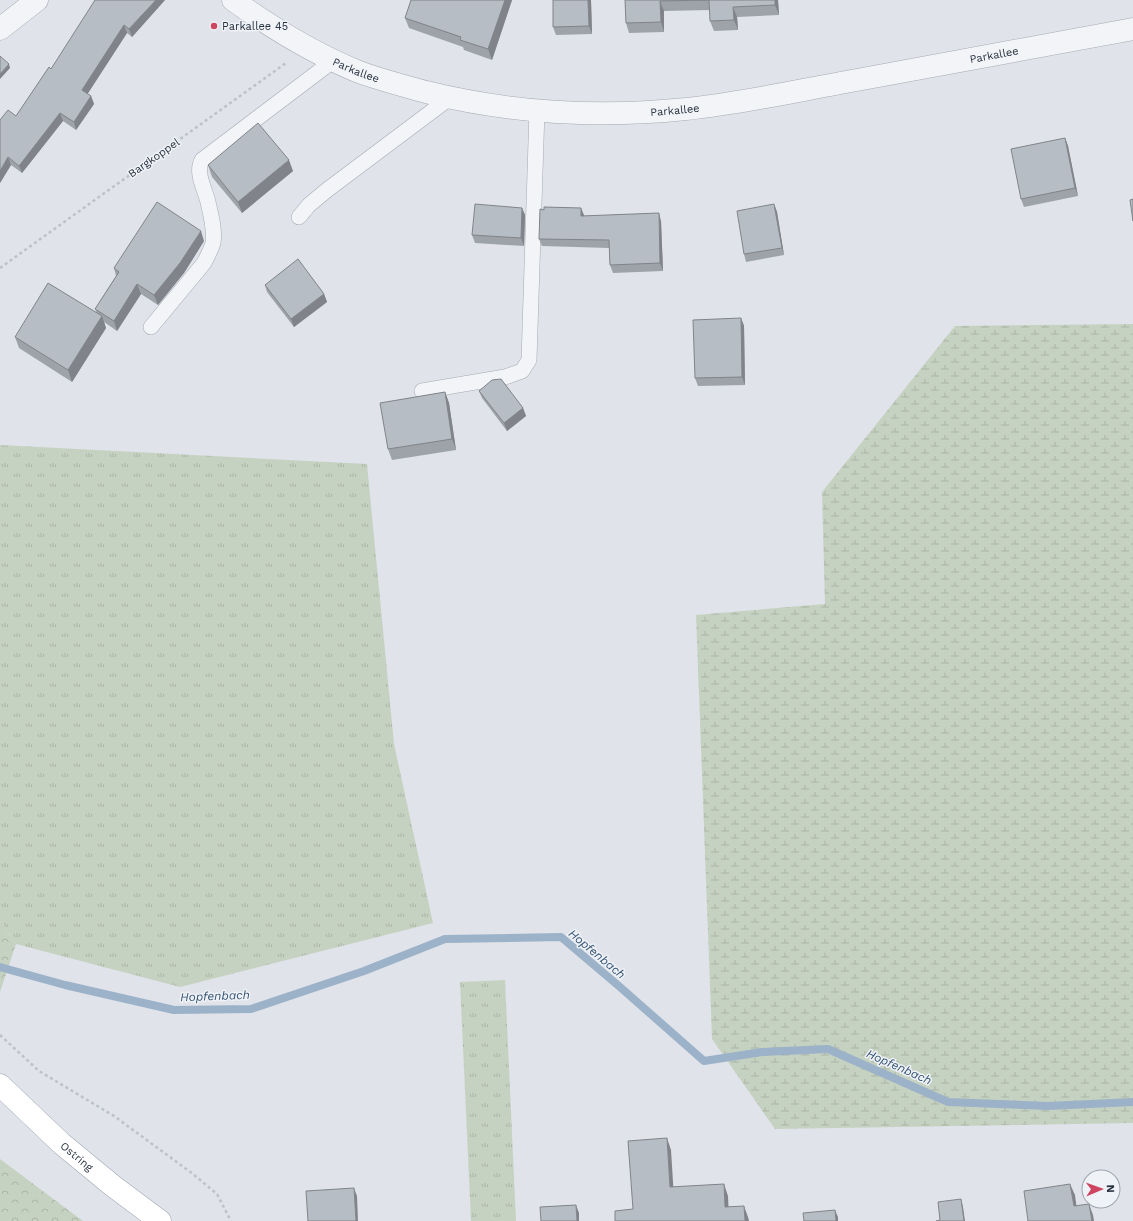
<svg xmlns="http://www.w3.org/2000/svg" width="1133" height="1221" font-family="'Work Sans',sans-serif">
<defs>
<pattern id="grass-tufts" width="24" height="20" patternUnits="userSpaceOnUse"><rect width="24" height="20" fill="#c6d2c1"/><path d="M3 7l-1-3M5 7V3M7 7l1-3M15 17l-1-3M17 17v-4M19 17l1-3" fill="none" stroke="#aab5a7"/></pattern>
<pattern id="forest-crowns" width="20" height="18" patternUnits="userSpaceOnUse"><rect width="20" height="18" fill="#c6d2c1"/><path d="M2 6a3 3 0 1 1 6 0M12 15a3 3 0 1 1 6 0" fill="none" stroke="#aab5a7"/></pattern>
<pattern id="wetland-marsh" width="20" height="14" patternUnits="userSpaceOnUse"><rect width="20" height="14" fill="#c6d2c1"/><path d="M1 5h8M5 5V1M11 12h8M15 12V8" fill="none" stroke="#aab5a7"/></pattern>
</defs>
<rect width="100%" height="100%" fill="#e0e3e9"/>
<g fill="url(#grass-tufts)">
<path d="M 0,445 L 367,464 L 394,744 L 433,923 L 180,987 L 16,944 L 0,921 Z"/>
<path d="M 505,980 L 516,1221 L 471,1221 L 460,982 Z"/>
</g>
<g fill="url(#forest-crowns)">
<path d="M 0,921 L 16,944 L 0,992 Z"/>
<path d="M 0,1159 L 83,1221 L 0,1221 Z"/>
</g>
<path fill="url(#wetland-marsh)" d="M 1133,324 L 1133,1123 L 775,1129 L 712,1039 L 696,615 L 825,604 L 822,492 L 955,326 Z"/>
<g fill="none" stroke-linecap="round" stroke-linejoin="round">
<path stroke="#9bb2c8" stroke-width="8" d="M 0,967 L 65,985 L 174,1010 L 251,1009 L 364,971 L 445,939 L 561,937 L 620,987 L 704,1061 L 762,1052 L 828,1049 L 948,1102 L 1048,1106 L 1133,1102"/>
<defs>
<g id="service">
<path d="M 299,217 L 309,205 L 327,190 L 451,97"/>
<path d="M 151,327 L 204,263 C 207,257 211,250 213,243 C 215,230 211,215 208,202 C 205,189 195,173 202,160 L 334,60"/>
<path d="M 422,391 L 505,377 L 522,371 L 529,360 L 537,110"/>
</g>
<g id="minor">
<path id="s1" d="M 233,0 C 272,28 315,54 359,72 C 381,80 404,86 426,92 C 511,113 599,118 686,109 C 744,103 800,90 857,80 C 949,63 1041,46 1133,29"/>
<path d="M 0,29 L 37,0"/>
</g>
<g id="primary">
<path id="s2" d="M 0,1085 L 62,1144 L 113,1186 L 160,1221"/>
</g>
</defs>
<use href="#service" stroke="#a5aab3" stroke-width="16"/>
<use href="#minor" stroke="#a5aab3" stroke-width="23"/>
<use href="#primary" stroke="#9fa8b4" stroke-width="23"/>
<g stroke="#bdc2c7" stroke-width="2.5" stroke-dasharray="3 3" stroke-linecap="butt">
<path d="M 0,268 L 286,63"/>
<path d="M 0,1035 L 39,1071 L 114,1116 L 193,1174 L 217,1194 L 231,1221"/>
</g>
<use href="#service" stroke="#f2f4f7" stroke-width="15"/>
<use href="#minor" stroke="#f2f4f7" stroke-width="22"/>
<use href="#primary" stroke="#fff" stroke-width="22"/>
</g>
<g fill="#9da3a9">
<path d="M 165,0 L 132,37 L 127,33 L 87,94 L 91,96 L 94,104 L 76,130 L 63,121 L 22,173 L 11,165 L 0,183 L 16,116 L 51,69 Z"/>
<path d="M 411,0 L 512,0 L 492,60 L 464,50 L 463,47 L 409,28 L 405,18 Z"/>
<path d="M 553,0 L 591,0 L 592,34 L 556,35 L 553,27 Z"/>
<path d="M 625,0 L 778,0 L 779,15 L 737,17 L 738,30 L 714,31 L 710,21 L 710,10 L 664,11 L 664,32 L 629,33 L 626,23 Z"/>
<path d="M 1065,138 L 1068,146 L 1078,196 L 1024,207 L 1021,199 Z"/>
<path d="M 208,165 L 293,171 L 242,213 L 212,177 Z"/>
<path d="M 774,204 L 777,212 L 784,255 L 746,262 L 744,254 Z"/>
<path d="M 522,208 L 525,215 L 524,246 L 475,243 L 472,235 Z"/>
<path d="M 584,216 L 661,221 L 663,271 L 613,273 L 610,265 L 609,248 L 542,246 L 539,239 Z"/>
<path d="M 204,241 L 184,273 L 158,305 L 141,294 L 117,331 L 104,322 L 106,328 L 72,382 L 19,348 L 15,337 L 97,313 L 95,309 L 116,276 L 114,268 Z"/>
<path d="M 265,285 L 324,294 L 327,302 L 294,327 L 267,292 Z"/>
<path d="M 741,318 L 744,326 L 745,385 L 698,386 L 695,378 Z"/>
<path d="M 479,391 L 523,408 L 526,416 L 507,431 L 482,398 Z"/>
<path d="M 445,392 L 449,403 L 456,450 L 392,460 L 388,449 Z"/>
</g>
<g fill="#80848a">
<path d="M 156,0 L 165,0 L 132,37 L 129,29 Z"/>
<path d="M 505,0 L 512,0 L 492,60 L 488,49 Z"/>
<path d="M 588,0 L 591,0 L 592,34 L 589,26 Z"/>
<path d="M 775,0 L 778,0 L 779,15 L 775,5 Z"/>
<path d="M 660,1 L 664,11 L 664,32 L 661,22 Z"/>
<path d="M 733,7 L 737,17 L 738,30 L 734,20 Z"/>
<path d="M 124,25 L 127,33 L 85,98 L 82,90 Z"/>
<path d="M 9,64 L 10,68 L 0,79 L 0,74 Z"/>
<path d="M 91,96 L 94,104 L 76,130 L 74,122 Z"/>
<path d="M 60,113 L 63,121 L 22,173 L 19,166 Z"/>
<path d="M 1065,138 L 1068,146 L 1078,196 L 1075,188 Z"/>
<path d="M 8,157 L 11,165 L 0,183 L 0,171 Z"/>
<path d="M 289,160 L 293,171 L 242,213 L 238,202 Z"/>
<path d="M 774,204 L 777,212 L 784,255 L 782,248 Z"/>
<path d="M 522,208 L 525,215 L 524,246 L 521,238 Z"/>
<path d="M 581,208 L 584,215 L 584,223 L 581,216 Z"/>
<path d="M 659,213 L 661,221 L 663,271 L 660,263 Z"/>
<path d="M 201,231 L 204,241 L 184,273 L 158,305 L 154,295 Z"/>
<path d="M 137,284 L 141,294 L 117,331 L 114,321 Z"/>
<path d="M 324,294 L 327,302 L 294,327 L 291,319 Z"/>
<path d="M 102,316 L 106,328 L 72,382 L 68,370 Z"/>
<path d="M 741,318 L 744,326 L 745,385 L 742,377 Z"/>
<path d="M 445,392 L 449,403 L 456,450 L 452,439 Z"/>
<path d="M 523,408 L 526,416 L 507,431 L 504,423 Z"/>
<path d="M 667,1138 L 671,1150 L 674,1198 L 670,1187 Z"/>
<path d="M 724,1184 L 728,1196 L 729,1218 L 725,1207 Z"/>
<path d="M 1070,1184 L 1075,1195 L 1078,1218 L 1074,1206 Z"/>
<path d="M 354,1188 L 357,1196 L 358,1221 L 356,1221 Z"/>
<path d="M 961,1199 L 963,1207 L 965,1221 L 964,1221 Z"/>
<path d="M 1089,1204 L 1093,1215 L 1094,1221 L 1092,1221 Z"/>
<path d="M 576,1205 L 579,1213 L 579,1221 L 577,1221 Z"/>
<path d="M 744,1206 L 748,1217 L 749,1221 L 745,1221 Z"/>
<path d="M 835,1210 L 838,1217 L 838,1221 L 836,1221 Z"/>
</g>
<g fill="#b7bdc5" stroke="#80848a">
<path d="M 95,0 L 156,0 L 129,29 L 124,25 L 82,90 L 91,96 L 74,122 L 60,113 L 19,166 L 8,157 L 0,171 L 0,120 L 8,110 L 16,116 L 49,67 L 51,69 Z"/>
<path d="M 411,0 L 505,0 L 488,49 L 460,40 L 461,37 L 405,18 Z"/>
<path d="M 553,0 L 588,0 L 589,26 L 553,27 Z"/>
<path d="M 625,0 L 775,0 L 775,5 L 733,7 L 734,20 L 710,21 L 709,0 L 660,1 L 661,22 L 626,23 Z"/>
<path d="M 0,56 L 9,64 L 0,74 Z"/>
<path d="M 258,123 L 289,160 L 238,202 L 208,165 Z"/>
<path d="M 1065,138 L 1075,188 L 1021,199 L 1011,149 Z"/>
<path d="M 1133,199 L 1133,221 L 1130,200 Z"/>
<path d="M 157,202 L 201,231 L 180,263 L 154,295 L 137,284 L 114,321 L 95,309 L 119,272 L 114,268 Z"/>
<path d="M 475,204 L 522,208 L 521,238 L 472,235 Z"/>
<path d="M 774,204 L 782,248 L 744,254 L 737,211 Z"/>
<path d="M 544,207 L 581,208 L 581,216 L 659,213 L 660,263 L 610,265 L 609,240 L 539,239 L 540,209 L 544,210 Z"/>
<path d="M 298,259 L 324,294 L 291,319 L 265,285 Z"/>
<path d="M 48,283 L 102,316 L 68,370 L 15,337 Z"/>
<path d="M 741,318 L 742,377 L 695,378 L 693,320 Z"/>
<path d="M 501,379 L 523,408 L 504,423 L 479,391 L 492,380 Z"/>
<path d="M 445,392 L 452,439 L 388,449 L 380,403 Z"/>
<path d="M 667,1138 L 670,1187 L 724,1184 L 725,1207 L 744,1206 L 745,1221 L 615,1221 L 615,1211 L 633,1209 L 628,1141 Z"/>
<path d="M 1070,1184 L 1074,1206 L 1089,1204 L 1092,1221 L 1028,1221 L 1024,1191 Z"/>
<path d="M 354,1188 L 356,1221 L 308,1221 L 306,1191 Z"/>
<path d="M 961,1199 L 964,1221 L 936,1221 L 940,1220 L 938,1202 Z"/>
<path d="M 576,1205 L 577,1221 L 541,1221 L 540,1207 Z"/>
<path d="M 835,1210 L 836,1221 L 804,1221 L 803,1213 Z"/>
</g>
<circle fill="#cd455e" stroke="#eff2f6" stroke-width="1.5" cx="214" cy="26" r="4"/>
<g text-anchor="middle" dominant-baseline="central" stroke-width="3" stroke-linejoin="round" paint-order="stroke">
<g font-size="11" fill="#283240" stroke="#eff2f6" text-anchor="start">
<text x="222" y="26">Parkallee 45</text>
</g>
<g font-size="11" fill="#283240" stroke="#eff2f6">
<text stroke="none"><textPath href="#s1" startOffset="790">Parkallee</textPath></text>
<text stroke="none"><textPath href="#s1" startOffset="142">Parkallee</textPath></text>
<text stroke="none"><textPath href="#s1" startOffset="466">Parkallee</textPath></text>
<text transform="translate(154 158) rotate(-35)">Bargkoppel</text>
<text stroke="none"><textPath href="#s2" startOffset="105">Ostring</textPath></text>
</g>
<g font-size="12" font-style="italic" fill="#335273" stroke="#eff2f6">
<text transform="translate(597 954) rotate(40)">Hopfenbach</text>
<text transform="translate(215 996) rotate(-2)">Hopfenbach</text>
<text transform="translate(899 1067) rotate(24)">Hopfenbach</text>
</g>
</g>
<g transform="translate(1101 1189) rotate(88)"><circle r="19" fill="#eff2f6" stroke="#9fa5ad"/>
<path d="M0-3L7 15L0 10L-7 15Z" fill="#cd455e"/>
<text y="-6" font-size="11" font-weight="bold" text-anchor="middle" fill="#283240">N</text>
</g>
</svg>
